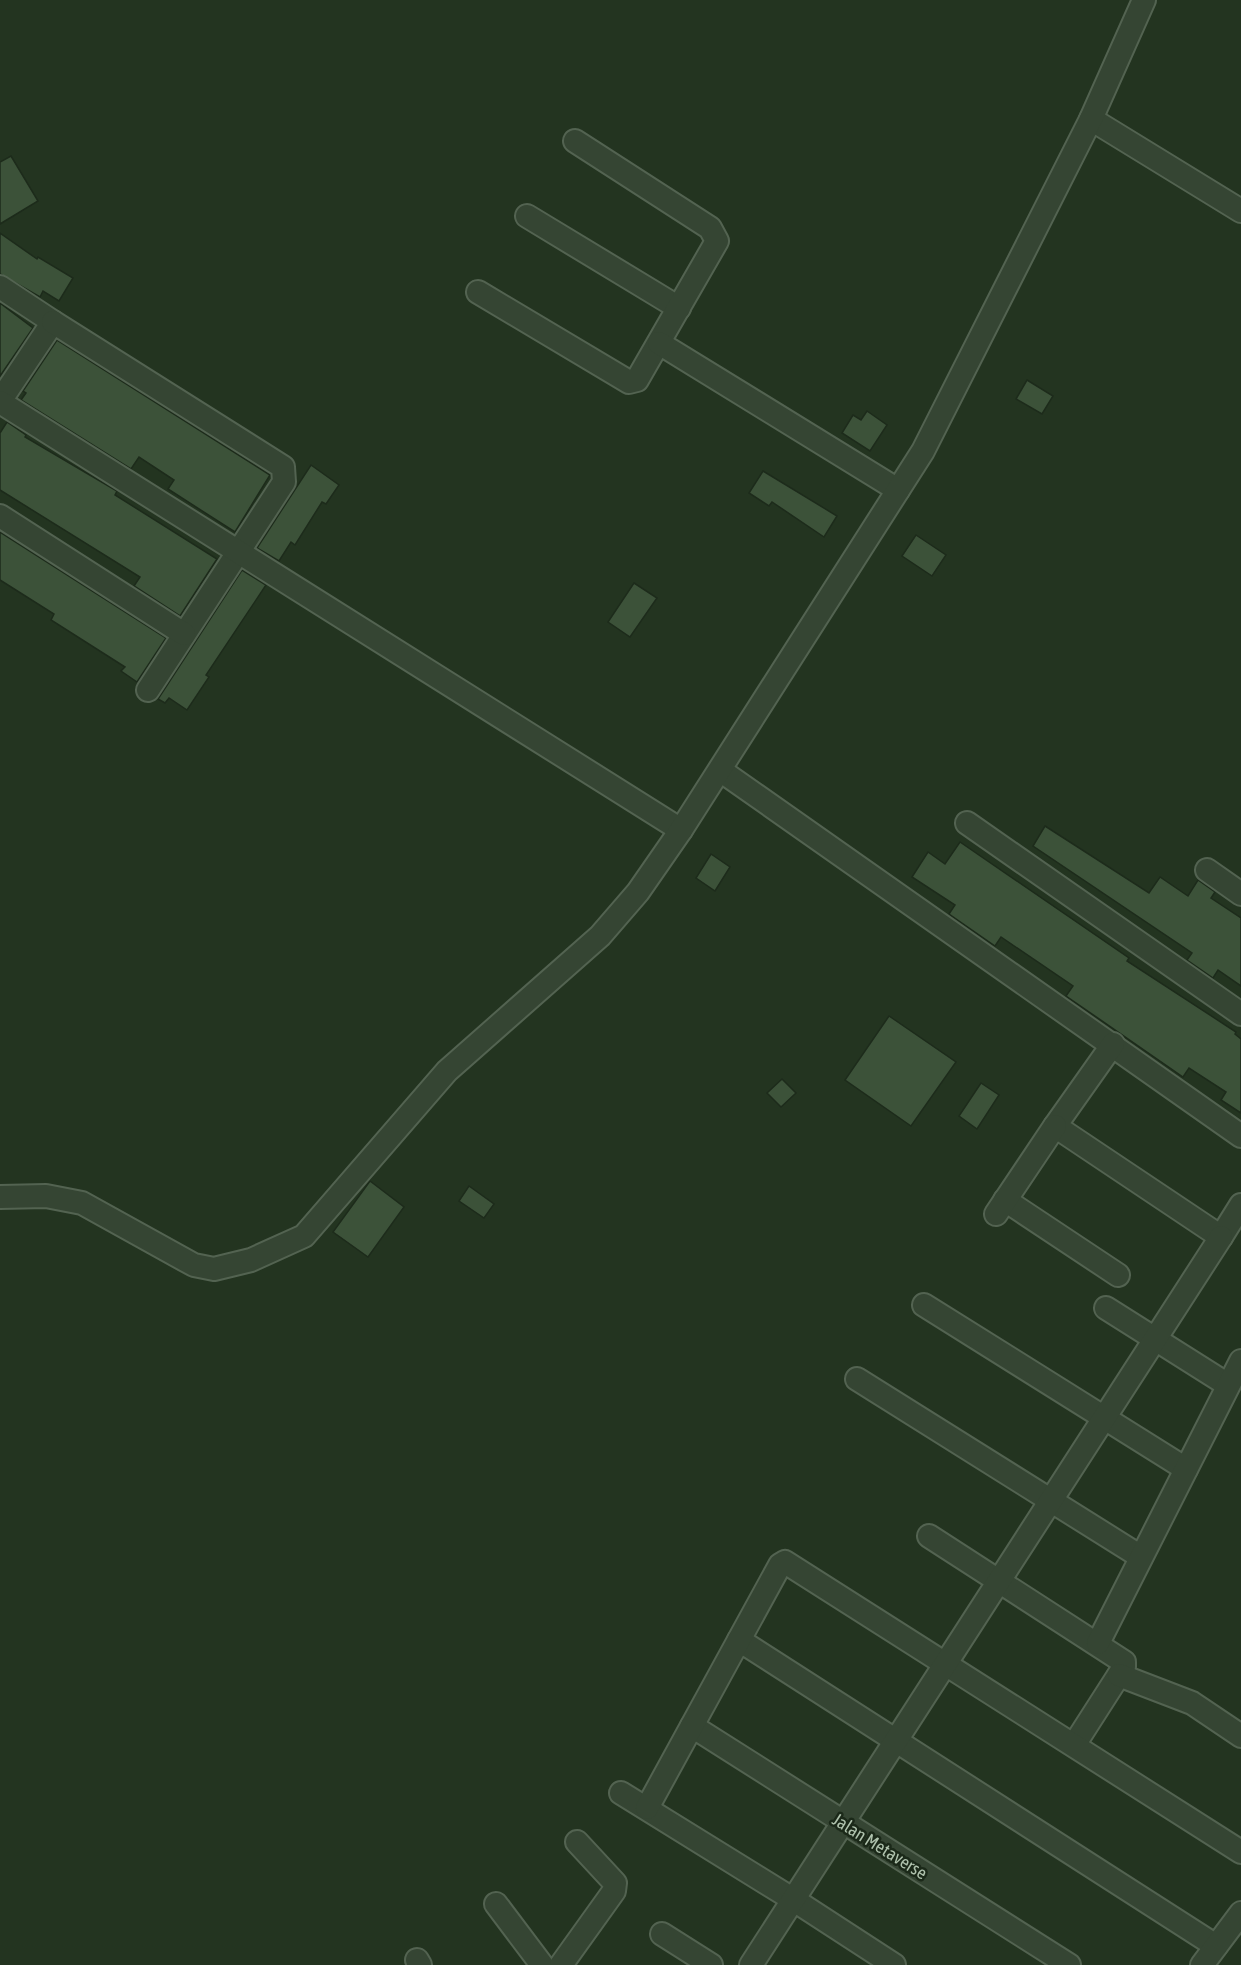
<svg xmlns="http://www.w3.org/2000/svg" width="1241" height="1965" font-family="'Asap Condensed',sans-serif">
<rect width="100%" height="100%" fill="#233420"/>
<g fill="#3c5239" stroke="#1d2b1b" stroke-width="1.5">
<path d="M 11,156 L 38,201 L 0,224 L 0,162 Z"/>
<path d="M 0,233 L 37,259 L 38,257 L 73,278 L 59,301 L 43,291 L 40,297 L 0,274 Z"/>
<path d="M 0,303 L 33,328 L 0,376 Z"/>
<path d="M 57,340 L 270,475 L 235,532 L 168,489 L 174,480 L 139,457 L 131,469 L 21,400 L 26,393 L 23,391 Z"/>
<path d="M 1027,380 L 1053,396 L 1042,414 L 1016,399 Z"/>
<path d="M 867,411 L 887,425 L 870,451 L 842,433 L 853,415 L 861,420 Z"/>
<path d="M 7,422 L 26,435 L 25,437 L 117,491 L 115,495 L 217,559 L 180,616 L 134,586 L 140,577 L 0,490 L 0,433 Z"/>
<path d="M 311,465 L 339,485 L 326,504 L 322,502 L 295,545 L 291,542 L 279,561 L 257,548 Z"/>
<path d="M 763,471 L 837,516 L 824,537 L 772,502 L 769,506 L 749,493 Z"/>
<path d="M 0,532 L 166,638 L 137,682 L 121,671 L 125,667 L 51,620 L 54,614 L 0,580 Z"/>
<path d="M 916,535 L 946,555 L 932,576 L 902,556 Z"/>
<path d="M 242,570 L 266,585 L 206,675 L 209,677 L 187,710 L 169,698 L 165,703 L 158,699 Z"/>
<path d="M 634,583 L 657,598 L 630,637 L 608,622 Z"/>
<path d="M 1045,826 L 1149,893 L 1160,877 L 1188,896 L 1198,880 L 1215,892 L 1211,898 L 1241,918 L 1241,986 L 1218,970 L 1213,978 L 1187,960 L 1192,953 L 1033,846 Z"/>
<path d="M 960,842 L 1129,958 L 1127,961 L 1236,1032 L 1235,1034 L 1241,1039 L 1241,1113 L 1221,1100 L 1226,1092 L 1189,1068 L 1183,1077 L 1066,996 L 1073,986 L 1001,937 L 995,946 L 949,914 L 955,905 L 912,877 L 928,852 L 945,864 Z"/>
<path d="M 711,854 L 730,867 L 715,891 L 696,878 Z"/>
<path d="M 889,1016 L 956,1062 L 911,1126 L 845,1080 Z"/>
<path d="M 782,1079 L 796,1093 L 781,1107 L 767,1093 Z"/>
<path d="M 981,1083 L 999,1095 L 977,1129 L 959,1116 Z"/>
<path d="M 370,1181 L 404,1207 L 368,1257 L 333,1232 Z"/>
<path d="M 469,1186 L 494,1204 L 484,1218 L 459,1201 Z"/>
</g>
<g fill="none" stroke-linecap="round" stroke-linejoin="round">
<defs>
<g id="minor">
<path d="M 1091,119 L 1241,211"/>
<path d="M 527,216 L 679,308"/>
<path d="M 0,287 L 53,322 L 0,401"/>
<path d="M 478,292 L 629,382 L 637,380 L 717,241 L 710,228 L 575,141"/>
<path d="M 53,322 L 283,467 L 284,482 L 148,690"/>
<path d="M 659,343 L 898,490"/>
<path d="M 0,402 L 681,830"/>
<path d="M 0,516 L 184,634"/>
<path d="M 720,770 L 1241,1136"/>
<path d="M 967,823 L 1241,1014"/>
<path d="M 1207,870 L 1241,894"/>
<path d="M 1113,1044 L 1055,1126 L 1221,1237 L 1241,1205"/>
<path d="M 0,1197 L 46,1196 L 82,1203 L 194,1265 L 214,1269 L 251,1260 L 304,1236 L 447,1071 L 600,936 L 638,892 L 681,830 L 923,451 L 1091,119 L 1144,0"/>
<path d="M 1005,1200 L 1118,1275"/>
<path d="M 996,1214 L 1055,1126"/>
<path d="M 924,1305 L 1186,1469"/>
<path d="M 1106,1308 L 1228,1385"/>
<path d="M 857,1379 L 1141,1557"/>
<path d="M 929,1536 L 1124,1662 L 1124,1667 L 1074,1745"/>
<path d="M 739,1640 L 1216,1946"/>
<path d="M 1098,1643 L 1241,1361"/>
<path d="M 1119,1675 L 1192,1703 L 1241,1736"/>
<path d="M 692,1726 L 1069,1965"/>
<path d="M 621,1793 L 794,1900 L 894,1965"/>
<path d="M 647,1808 L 780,1565 L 785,1562 L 1241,1852"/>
<path d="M 496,1904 L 542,1965"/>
<path d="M 662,1934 L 711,1965"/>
<path d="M 417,1960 L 420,1965"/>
<path d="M 561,1965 L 614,1891 L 615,1883 L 577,1842"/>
<path d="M 751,1965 L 1221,1237"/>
<path d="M 1202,1965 L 1241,1913"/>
</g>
</defs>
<use href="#minor" stroke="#536351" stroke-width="26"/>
<use href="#minor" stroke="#354533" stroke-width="22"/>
</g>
<g text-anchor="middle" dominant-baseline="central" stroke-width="5" stroke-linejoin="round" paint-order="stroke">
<g font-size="18" fill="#afc2ad" stroke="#1b2919">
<text transform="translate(880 1846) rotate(32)">Jalan Metaverse</text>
</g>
</g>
</svg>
